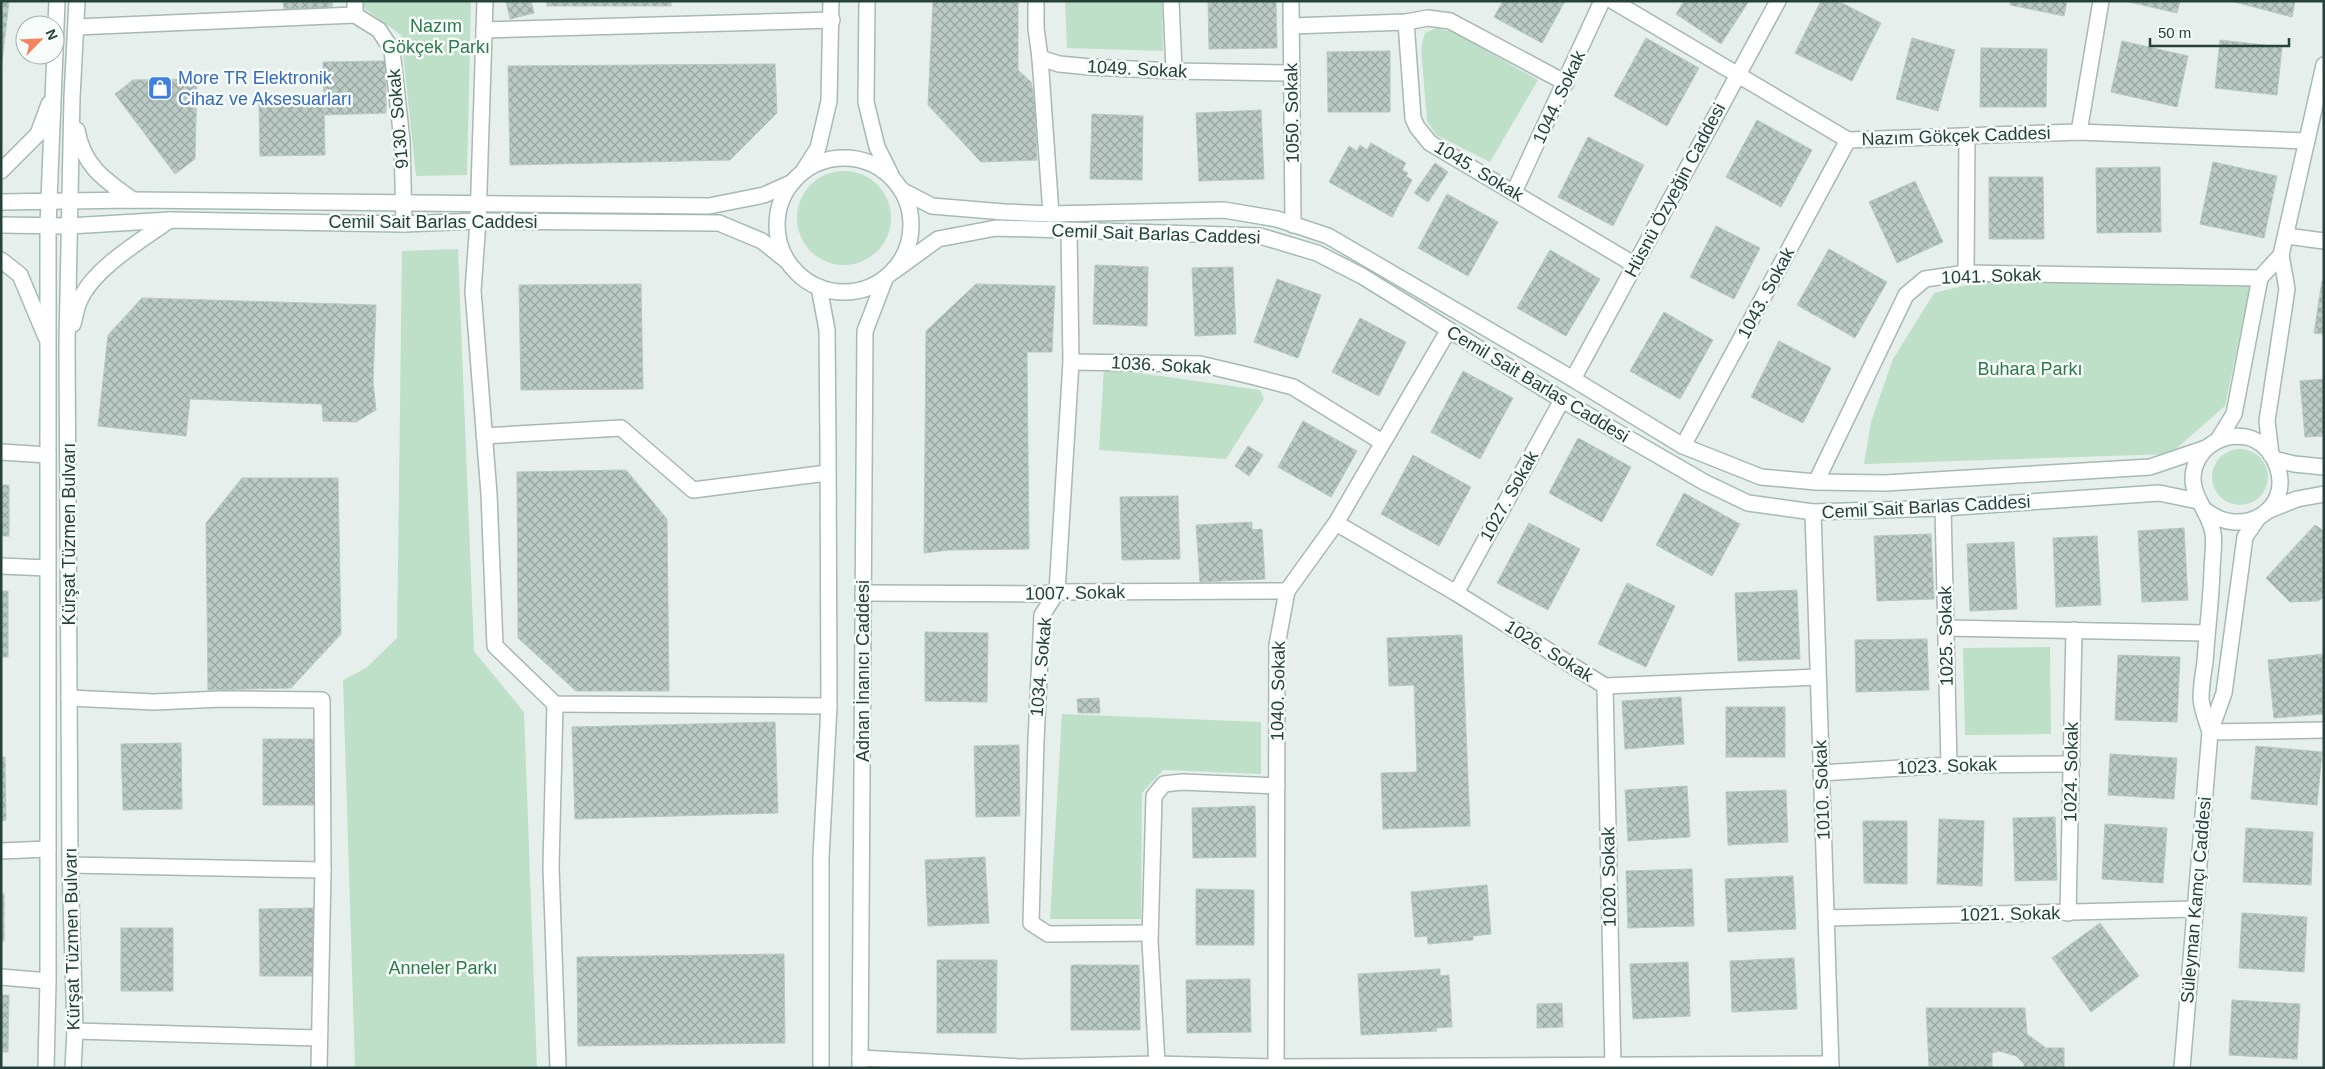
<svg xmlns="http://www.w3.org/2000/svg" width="2325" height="1069" font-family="Helvetica,sans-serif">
<defs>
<pattern id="building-cross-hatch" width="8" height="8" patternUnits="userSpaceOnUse" patternTransform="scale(1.25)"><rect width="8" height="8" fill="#bbcac4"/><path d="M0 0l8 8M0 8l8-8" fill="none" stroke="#98a6a0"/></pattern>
</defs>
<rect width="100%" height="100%" fill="#e6efeb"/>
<g fill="#bfe0c8">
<path d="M 364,1 L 471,1 L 467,175 L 416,176 L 401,35 L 364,8 Z"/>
<path d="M 1065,1 L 1162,1 L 1163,51 L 1067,48 Z"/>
<path d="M 1436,28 L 1454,32 L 1538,80 L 1490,162 L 1436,135 L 1427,121 L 1421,47 L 1425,33 Z"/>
<circle cx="844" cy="218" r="47"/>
<path d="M 458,249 L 474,651 L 524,712 L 537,1068 L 355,1068 L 343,680 L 366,668 L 397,638 L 402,251 Z"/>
<path d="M 2253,273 L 2225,406 L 2170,454 L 1864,464 L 1871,422 L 1893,359 L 1934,293 L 1983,281 Z"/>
<path d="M 1104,368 L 1260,390 L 1264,399 L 1226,459 L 1099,450 Z"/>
<circle cx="2240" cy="477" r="28"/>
<path d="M 2050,647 L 2051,734 L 1965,735 L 1963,648 Z"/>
<path d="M 1062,714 L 1261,722 L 1261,774 L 1163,770 L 1142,793 L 1141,919 L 1050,919 Z"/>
</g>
<g fill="url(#building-cross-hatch)" stroke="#b8c9c2">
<path d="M 1,1 L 9,1 L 1,70 Z"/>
<path d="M 283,1 L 332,1 L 332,8 L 284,9 Z"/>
<path d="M 506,1 L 531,1 L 534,13 L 510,19 Z"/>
<rect x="547" y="1" width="124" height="5"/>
<path d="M 933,1 L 1018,1 L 1018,70 L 1031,82 L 1035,103 L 1037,160 L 981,162 L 928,105 Z"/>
<path d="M 1208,1 L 1276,1 L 1277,48 L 1209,49 Z"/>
<path d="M 1503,1 L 1565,1 L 1542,43 L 1494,17 Z"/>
<path d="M 1684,1 L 1749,1 L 1721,44 L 1676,14 Z"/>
<path d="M 1821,1 L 1838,1 L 1881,23 L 1852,81 L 1795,53 Z"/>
<path d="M 2010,1 L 2067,1 L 2064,16 L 2010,5 Z"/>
<path d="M 2125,1 L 2180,1 L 2177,13 Z"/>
<path d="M 2231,1 L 2295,1 L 2292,17 Z"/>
<path d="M 1646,38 L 1699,68 L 1667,126 L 1614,96 Z"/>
<path d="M 1912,38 L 1955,50 L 1938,111 L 1896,99 Z"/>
<path d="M 2220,40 L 2282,47 L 2277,95 L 2215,88 Z"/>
<path d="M 2122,41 L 2188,56 L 2177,107 L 2111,92 Z"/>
<path d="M 1981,48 L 2047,49 L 2046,107 L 1980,107 Z"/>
<path d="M 1390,51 L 1390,112 L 1328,112 L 1327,52 Z"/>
<path d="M 386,61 L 386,113 L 324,115 L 323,62 Z"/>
<path d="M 775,64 L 777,113 L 730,160 L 510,165 L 508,66 Z"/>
<path d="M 197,79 L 195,159 L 175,174 L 115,94 L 133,80 Z"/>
<path d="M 259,104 L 324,104 L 325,155 L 260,156 Z"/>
<path d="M 1261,110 L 1264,179 L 1199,181 L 1196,113 Z"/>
<path d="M 1092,114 L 1143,116 L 1142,180 L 1090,179 Z"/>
<path d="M 1757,120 L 1812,150 L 1781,207 L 1726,177 Z"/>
<path d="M 1588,137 L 1644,165 L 1613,226 L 1558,197 Z"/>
<path d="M 1371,143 L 1406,163 L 1402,170 L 1408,173 L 1406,176 L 1412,180 L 1392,217 L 1329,182 L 1349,146 L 1357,151 L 1360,145 L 1367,150 Z"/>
<path d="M 2213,162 L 2277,176 L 2264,238 L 2200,224 Z"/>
<path d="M 1435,163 L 1448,172 L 1428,202 L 1414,193 Z"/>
<path d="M 2160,167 L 2161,232 L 2097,233 L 2096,168 Z"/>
<path d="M 1989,177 L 2043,177 L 2044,239 L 1989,239 Z"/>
<path d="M 1915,181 L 1943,242 L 1897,263 L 1869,202 Z"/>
<path d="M 1447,194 L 1498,222 L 1468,276 L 1418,248 Z"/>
<path d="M 1716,226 L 1760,248 L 1734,299 L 1690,277 Z"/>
<path d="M 1829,249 L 1887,282 L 1855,338 L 1797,305 Z"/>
<path d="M 1550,250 L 1600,279 L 1566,336 L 1517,308 Z"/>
<path d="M 1095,265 L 1148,267 L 1147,326 L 1093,324 Z"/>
<path d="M 1233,267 L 1236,334 L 1195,336 L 1192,268 Z"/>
<path d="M 1277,279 L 1321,295 L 1298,358 L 1254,342 Z"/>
<path d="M 2322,281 L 2324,282 L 2324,334 L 2314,333 Z"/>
<path d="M 641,284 L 643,389 L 521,390 L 519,285 Z"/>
<path d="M 976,284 L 1055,286 L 1052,352 L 1027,352 L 1029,549 L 949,550 L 924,553 L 926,331 Z"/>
<path d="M 142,298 L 376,305 L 373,382 L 376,410 L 356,422 L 323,421 L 322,404 L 190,399 L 186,436 L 98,426 L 108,335 Z"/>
<path d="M 1664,312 L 1713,340 L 1680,399 L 1630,371 Z"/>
<path d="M 1360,318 L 1406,342 L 1379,396 L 1332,372 Z"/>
<path d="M 1779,341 L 1831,368 L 1803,423 L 1751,397 Z"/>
<path d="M 1463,371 L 1513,398 L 1480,459 L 1431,432 Z"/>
<path d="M 2324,379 L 2324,436 L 2305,437 L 2300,381 Z"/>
<path d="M 1303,421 L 1357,451 L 1331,497 L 1278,467 Z"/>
<path d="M 1578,438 L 1631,467 L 1602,522 L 1549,493 Z"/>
<path d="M 1248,446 L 1263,455 L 1249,476 L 1235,466 Z"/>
<path d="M 1413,455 L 1471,487 L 1439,546 L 1381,514 Z"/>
<path d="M 626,470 L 667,519 L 669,691 L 576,691 L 518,638 L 517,472 Z"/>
<path d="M 242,478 L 338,478 L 341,634 L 291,688 L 208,690 L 206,523 Z"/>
<rect x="1" y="485" width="8" height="51"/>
<path d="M 1684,493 L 1740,524 L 1712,576 L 1656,545 Z"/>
<path d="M 1178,496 L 1180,559 L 1122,560 L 1120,497 Z"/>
<path d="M 1252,522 L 1252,530 L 1262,529 L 1265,579 L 1200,582 L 1196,525 Z"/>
<path d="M 1529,523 L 1580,549 L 1548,610 L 1497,583 Z"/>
<path d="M 2315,525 L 2324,531 L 2324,597 L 2318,601 L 2290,602 L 2266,578 Z"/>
<path d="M 2184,528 L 2188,600 L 2142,602 L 2138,531 Z"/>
<path d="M 1931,534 L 1934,599 L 1877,601 L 1874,536 Z"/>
<path d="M 2097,536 L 2101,605 L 2056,607 L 2053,538 Z"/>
<path d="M 2014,542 L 2017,609 L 1970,611 L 1967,544 Z"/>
<path d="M 1627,583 L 1675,606 L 1646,667 L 1598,644 Z"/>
<path d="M 1797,590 L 1800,659 L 1738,661 L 1735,593 Z"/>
<rect x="1" y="591" width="7" height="66"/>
<path d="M 925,632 L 988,633 L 987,702 L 925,701 Z"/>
<path d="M 1462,635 L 1470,826 L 1383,829 L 1381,773 L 1417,772 L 1414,685 L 1389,686 L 1387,638 Z"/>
<path d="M 1927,639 L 1929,690 L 1856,692 L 1855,640 Z"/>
<path d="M 2324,654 L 2324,714 L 2274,718 L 2268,660 Z"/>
<path d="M 2118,655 L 2180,657 L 2177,722 L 2115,720 Z"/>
<path d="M 1681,697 L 1684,744 L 1625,749 L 1622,701 Z"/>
<path d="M 1099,698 L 1100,713 L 1078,713 L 1077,699 Z"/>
<rect x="1726" y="707" width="59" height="50"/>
<path d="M 775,722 L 778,813 L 575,819 L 572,727 Z"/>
<path d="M 263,739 L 315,739 L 316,805 L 263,805 Z"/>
<path d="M 181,743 L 182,809 L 123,810 L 121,744 Z"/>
<path d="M 1019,745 L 1020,816 L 976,817 L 974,746 Z"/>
<path d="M 2256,746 L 2322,752 L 2317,805 L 2251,799 Z"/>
<path d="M 2110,754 L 2177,758 L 2174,799 L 2108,795 Z"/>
<path d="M 1,757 L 5,757 L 6,820 L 1,821 Z"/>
<path d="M 1687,786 L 1690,837 L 1628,841 L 1625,790 Z"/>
<path d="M 1786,790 L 1788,842 L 1728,845 L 1726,792 Z"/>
<path d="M 1255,806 L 1256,857 L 1193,858 L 1192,808 Z"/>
<path d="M 2055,817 L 2057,880 L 2015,881 L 2013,818 Z"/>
<path d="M 1939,819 L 1984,821 L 1982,886 L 1937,884 Z"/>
<path d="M 1863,821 L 1907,821 L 1907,884 L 1864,883 Z"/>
<path d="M 2105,824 L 2167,828 L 2163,883 L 2102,879 Z"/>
<path d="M 2246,828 L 2313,832 L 2311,885 L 2243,882 Z"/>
<path d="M 985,857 L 989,923 L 928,926 L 925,860 Z"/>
<path d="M 1692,869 L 1694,926 L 1628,928 L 1626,871 Z"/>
<path d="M 1793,876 L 1796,929 L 1728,932 L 1725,879 Z"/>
<path d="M 1487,885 L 1491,934 L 1473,936 L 1473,940 L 1428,944 L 1427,936 L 1415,937 L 1411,892 Z"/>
<path d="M 1196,889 L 1254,890 L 1254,945 L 1196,945 Z"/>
<rect x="1" y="894" width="3" height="47"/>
<path d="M 314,908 L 314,976 L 260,976 L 259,909 Z"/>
<path d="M 2242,913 L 2307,917 L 2304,972 L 2239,968 Z"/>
<path d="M 2100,923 L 2139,976 L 2091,1012 L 2052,958 Z"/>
<rect x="121" y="928" width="52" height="63"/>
<path d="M 784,954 L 785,1043 L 578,1046 L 577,957 Z"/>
<path d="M 1794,958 L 1797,1009 L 1732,1012 L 1730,961 Z"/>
<path d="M 937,960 L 997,960 L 996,1033 L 937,1033 Z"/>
<path d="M 1688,962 L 1690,1016 L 1633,1019 L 1630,964 Z"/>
<path d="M 1071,965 L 1139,965 L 1140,1030 L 1071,1030 Z"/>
<path d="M 1440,969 L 1440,976 L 1449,975 L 1452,1027 L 1436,1028 L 1437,1031 L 1361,1035 L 1358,974 Z"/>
<path d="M 1250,979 L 1251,1032 L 1187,1033 L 1186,980 Z"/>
<path d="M 1,995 L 9,995 L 8,1052 L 1,1052 Z"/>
<path d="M 2232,1000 L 2300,1004 L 2297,1059 L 2229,1055 Z"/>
<path d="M 1562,1003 L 1563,1027 L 1537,1028 L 1537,1004 Z"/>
<path d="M 1926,1008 L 2025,1008 L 2027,1034 L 2046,1048 L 2064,1048 L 2064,1068 L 2024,1068 L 2024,1064 L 2016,1056 L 1999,1051 L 1992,1053 L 1992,1067 L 1929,1066 Z"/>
</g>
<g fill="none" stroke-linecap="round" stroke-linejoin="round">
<defs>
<g id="street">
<path d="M 355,1 L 355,15 L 379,30 L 392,50 L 402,141 L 404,224"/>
<path d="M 485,1 L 478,221 L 473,291 L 489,494 L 495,646 L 555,704 L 829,706"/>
<path d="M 1036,1 L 1036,28 L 1040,58 L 1059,64 L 1090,67 L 1174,71 L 1292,73"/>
<path d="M 1171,1 L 1174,71"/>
<path d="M 1291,1 L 1293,225"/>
<path d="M 1613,1 L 1848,140 L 2079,132 L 2307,141"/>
<path d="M 1406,22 L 1413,118 L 1417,127 L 1430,143 L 1635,265"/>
<path d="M 1291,26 L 1406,22 L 1428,18 L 1450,21 L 1566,83"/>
<path d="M 76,27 L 355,15"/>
<path d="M 484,30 L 832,20"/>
<path d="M 1040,58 L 1051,214"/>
<path d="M 2079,132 L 2101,1"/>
<path d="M 1514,192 L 1602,1"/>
<path d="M 1069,231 L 1071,362 L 1057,592 L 1042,615 L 1036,740 L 1031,923 L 1048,934 L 1150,933"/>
<path d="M 2286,236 L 2324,241"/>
<path d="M 1966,273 L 1967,136"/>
<path d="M 1071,362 L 1200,364 L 1255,377 L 1293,387 L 1382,442"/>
<path d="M 1573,379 L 1778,1"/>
<path d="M 484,436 L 621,428 L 693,490 L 827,473"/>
<path d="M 1683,446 L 1848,140"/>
<path d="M 1,452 L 48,455"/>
<path d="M 1816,482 L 1906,295 L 1925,279 L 1966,273 L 2260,278"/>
<path d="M 1943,508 L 1949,765"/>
<path d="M 1813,512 L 1831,1068"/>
<path d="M 1336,523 L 1456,593 L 1605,686 L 1818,677"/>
<path d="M 1,566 L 47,568"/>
<path d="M 863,593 L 1043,594 L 1057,592 L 1287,591"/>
<path d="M 1456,593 L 1562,400"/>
<path d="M 1946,628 L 2207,633"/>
<path d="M 1605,686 L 1613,1068"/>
<path d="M 69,698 L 154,702 L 221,699 L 322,700 L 323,870 L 319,1068"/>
<path d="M 555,704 L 551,867 L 558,1068"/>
<path d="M 2210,732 L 2324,730"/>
<path d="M 1821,773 L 1949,765 L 2072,764"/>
<path d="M 1,851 L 48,849"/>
<path d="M 70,865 L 323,870"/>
<path d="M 2068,913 L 2074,630"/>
<path d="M 1826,918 L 2195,909"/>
<path d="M 1,977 L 48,981"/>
<path d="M 75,1031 L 319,1038"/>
<path d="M 860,1058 L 1021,1067 L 1157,1064 L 1276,1067 L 1831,1064"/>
<path d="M 1157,1064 L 1150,941 L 1154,796 L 1164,784 L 1182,782 L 1277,786"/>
<path d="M 1276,1068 L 1277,645 L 1287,591 L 1336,523 L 1448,331"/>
</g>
<g id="secondary">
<path d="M 867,1 L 866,102 L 877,147 L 891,175"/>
<path d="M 77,130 C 83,166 105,180 133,200"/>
<circle cx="844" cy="225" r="67"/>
<path d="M 804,170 L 818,148 L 829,101 L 831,1"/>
<path d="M 1,171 L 38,134 L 49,104"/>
<path d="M 901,190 L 932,206 L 1004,212 L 1051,214 L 1224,210 L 1277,219 L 1328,236 L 1573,379 L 1683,446 L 1761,477 L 1816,482 L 1885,483 L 2150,467 L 2206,448"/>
<path d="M 1,202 L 133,200 L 709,206 L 764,195 L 793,182"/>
<path d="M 1,225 L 69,226 L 170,220 L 404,224 L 478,221 L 719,223 L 762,241 L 787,261"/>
<path d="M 1,260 L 20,275 L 46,337"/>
<path d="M 894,271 L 938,239 L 996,228 L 1260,236 L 1317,253 L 1362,276 L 1562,400 L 1704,482 L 1748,503 L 1813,512 L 1943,508 L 2159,493 L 2198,501"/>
<path d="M 819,287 L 827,330 L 828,446 L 829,706 L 821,857 L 821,1068"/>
<path d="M 73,324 C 75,317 76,309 79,302 C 92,269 142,240 170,220"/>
<path d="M 2218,440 L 2234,414 L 2260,278 L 2281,255"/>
<path d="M 2271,455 L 2267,421 L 2287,289 L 2281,255 L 2324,65"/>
<path d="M 2274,459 L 2294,464 L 2324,467"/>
<path d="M 2205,510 C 2242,540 2293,510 2277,466 C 2272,452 2261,440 2246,437 C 2224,433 2202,445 2195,466 C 2186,493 2209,509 2213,533 C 2215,545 2212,559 2212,571 C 2211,601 2207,631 2205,662 C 2203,674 2201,687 2201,699 C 2202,710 2207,722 2210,732"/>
<path d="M 2267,511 L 2297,499 L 2324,494"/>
<path d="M 46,1068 L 48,981 L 48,225 L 57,1"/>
<path d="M 73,1068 L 75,1031 L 70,865 L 67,345 L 72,97 L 77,1"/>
<path d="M 860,1068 L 865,331 L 885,279"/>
<path d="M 2182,1068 L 2210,732 L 2224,693 L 2245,537 L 2258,518"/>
</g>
</defs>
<use href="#street" stroke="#a8b8b2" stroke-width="18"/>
<use href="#secondary" stroke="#a4bbb3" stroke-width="18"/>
<use href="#street" stroke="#fff" stroke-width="15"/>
<use href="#secondary" stroke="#fff" stroke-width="15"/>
</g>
<defs>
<symbol id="shop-square" viewBox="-11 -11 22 22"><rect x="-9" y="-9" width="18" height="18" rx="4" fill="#3f7fe0" stroke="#f7fbf9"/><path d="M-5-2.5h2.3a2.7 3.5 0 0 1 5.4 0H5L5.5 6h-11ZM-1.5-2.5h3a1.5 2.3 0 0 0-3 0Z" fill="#fff"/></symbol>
</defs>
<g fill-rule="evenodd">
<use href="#shop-square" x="146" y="74" width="28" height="28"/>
</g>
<g text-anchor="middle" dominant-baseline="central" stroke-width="5" stroke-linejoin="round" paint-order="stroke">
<g font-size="18" fill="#2d7a4b" stroke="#f7fbf9">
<text x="436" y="26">Nazım<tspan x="436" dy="21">Gökçek Parkı</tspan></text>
<text x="2030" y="369">Buhara Parkı</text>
<text x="443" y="968">Anneler Parkı</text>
</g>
<g font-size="18" fill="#24423a" stroke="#f7fbf9">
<text transform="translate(1137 69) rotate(3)">1049. Sokak</text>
<text transform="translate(1559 97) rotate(-65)">1044. Sokak</text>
<text transform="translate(1292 113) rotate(-91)">1050. Sokak</text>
<text transform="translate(398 119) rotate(-95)">9130. Sokak</text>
<text transform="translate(1956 136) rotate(-2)">Nazım Gökçek Caddesi</text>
<text transform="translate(1479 171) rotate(31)">1045. Sokak</text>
<text transform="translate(1675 190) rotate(-62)">Hüsnü Özyeğin Caddesi</text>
<text x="433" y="222">Cemil Sait Barlas Caddesi</text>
<text transform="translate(1156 234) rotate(2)">Cemil Sait Barlas Caddesi</text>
<text transform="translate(1991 276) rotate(-2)">1041. Sokak</text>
<text transform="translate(1766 293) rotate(-62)">1043. Sokak</text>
<text transform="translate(1161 365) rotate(3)">1036. Sokak</text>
<text transform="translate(1538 384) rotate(31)">Cemil Sait Barlas Caddesi</text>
<text transform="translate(1509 496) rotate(-61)">1027. Sokak</text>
<text transform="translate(1926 507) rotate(-3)">Cemil Sait Barlas Caddesi</text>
<text transform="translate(69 534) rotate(-90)">Kürşat Tüzmen Bulvarı</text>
<text transform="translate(1075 593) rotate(-1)">1007. Sokak</text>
<text transform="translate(1946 636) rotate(-91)">1025. Sokak</text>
<text transform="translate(1549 651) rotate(32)">1026. Sokak</text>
<text transform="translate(1041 667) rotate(-85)">1034. Sokak</text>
<text transform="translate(863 671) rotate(-90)">Adnan İnanıcı Caddesi</text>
<text transform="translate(1278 691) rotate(-89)">1040. Sokak</text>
<text transform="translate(1947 766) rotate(-2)">1023. Sokak</text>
<text transform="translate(2071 772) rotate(-89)">1024. Sokak</text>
<text transform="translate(1822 790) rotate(-92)">1010. Sokak</text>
<text transform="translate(1609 877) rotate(-91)">1020. Sokak</text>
<text transform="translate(2196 900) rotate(-85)">Süleyman Kamçı Caddesi</text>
<text transform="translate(2010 914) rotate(-1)">1021. Sokak</text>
<text transform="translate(72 939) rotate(-91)">Kürşat Tüzmen Bulvarı</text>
</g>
<g font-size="18" fill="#366cbe" stroke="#f7fbf9" text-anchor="start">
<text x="178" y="78">More TR Elektronik<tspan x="178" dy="21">Cihaz ve Aksesuarları</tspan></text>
</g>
</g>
<rect width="2325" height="1069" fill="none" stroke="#24423a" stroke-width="5"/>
<g transform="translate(40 40) rotate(66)"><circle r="24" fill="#f7fbf9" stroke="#a3b1ad"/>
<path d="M0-4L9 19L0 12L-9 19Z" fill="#f4845f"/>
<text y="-8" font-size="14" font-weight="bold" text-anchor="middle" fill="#24423a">N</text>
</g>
<path d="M2150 38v8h139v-8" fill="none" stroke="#24423a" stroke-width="2.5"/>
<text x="2158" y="38" font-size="15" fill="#24423a" stroke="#f7fbf9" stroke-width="4" paint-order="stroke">50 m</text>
</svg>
